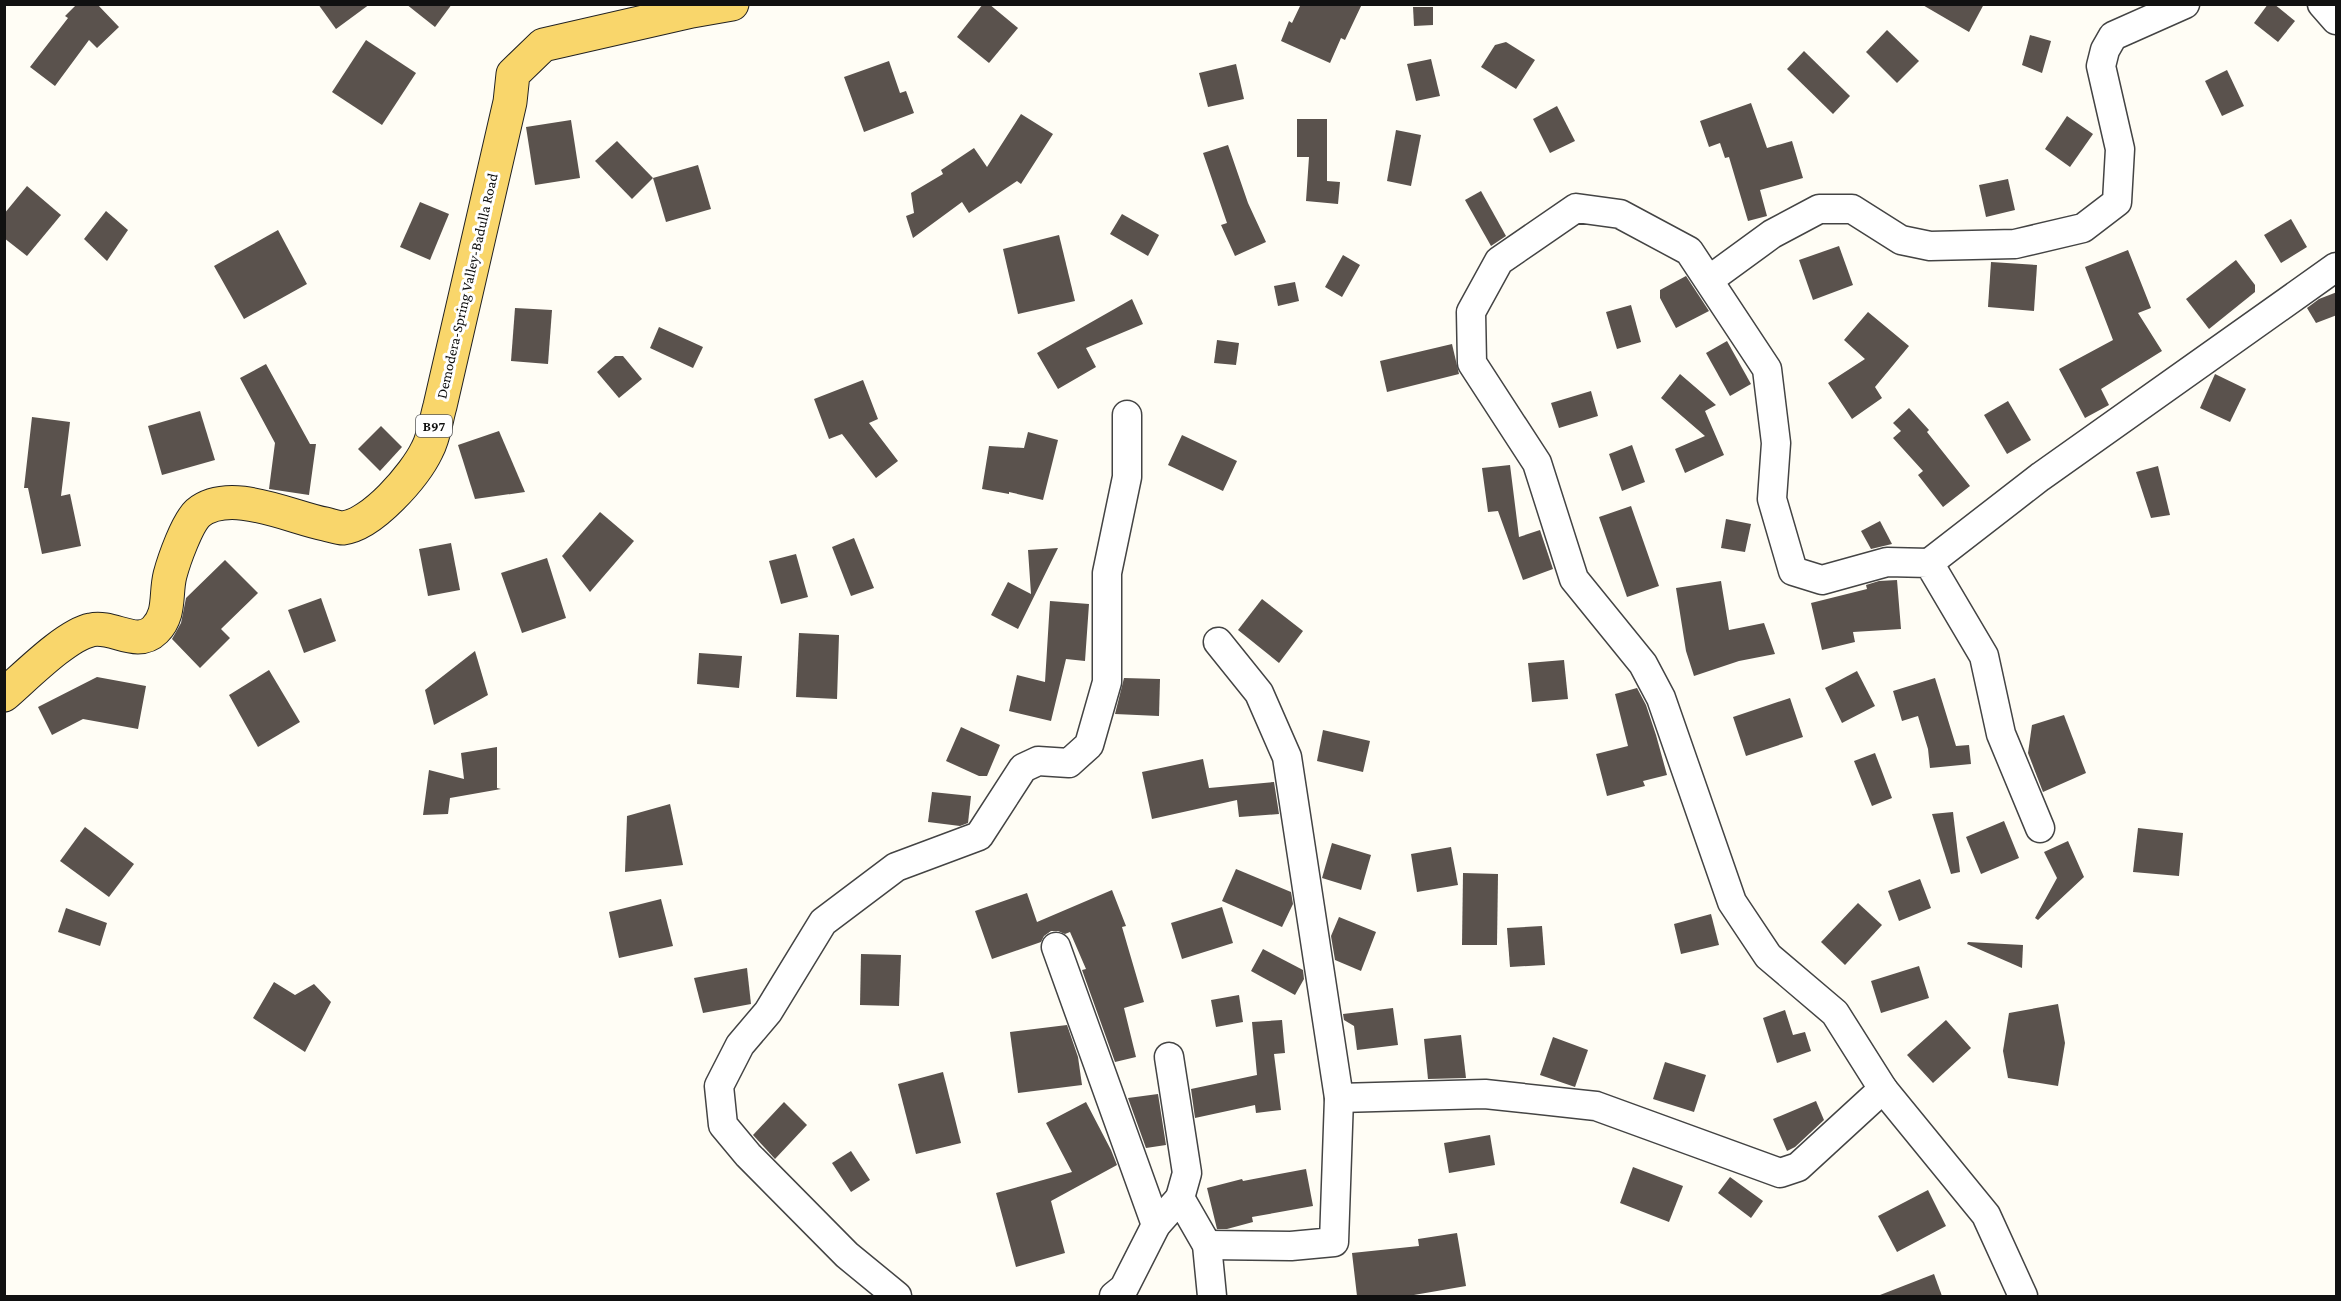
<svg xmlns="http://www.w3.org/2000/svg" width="2341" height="1301" font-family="'Crimson Pro',serif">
<rect width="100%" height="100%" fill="#fffdf5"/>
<g fill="#5a524d">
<path d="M 77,4 L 97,4 L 119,27 L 97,48 L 89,40 L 55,86 L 30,67 L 68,18 L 65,16 Z"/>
<path d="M 318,4 L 370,4 L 336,29 Z"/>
<path d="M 406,4 L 452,4 L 435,27 Z"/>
<path d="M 983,4 L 989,4 L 1018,28 L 989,63 L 957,37 Z"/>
<path d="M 1301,4 L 1362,4 L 1345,40 L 1341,38 L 1330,63 L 1281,41 L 1289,21 L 1292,23 Z"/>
<path d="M 1921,4 L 1984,4 L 1969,32 Z"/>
<path d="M 2268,4 L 2274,4 L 2295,21 L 2278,42 L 2254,23 Z"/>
<path d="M 1413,7 L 1433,7 L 1433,25 L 1414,26 Z"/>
<path d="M 1887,30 L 1919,61 L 1897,83 L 1866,52 Z"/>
<path d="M 2030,35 L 2051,41 L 2042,73 L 2022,65 Z"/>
<path d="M 366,40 L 416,73 L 382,125 L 332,92 Z"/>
<path d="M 1506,42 L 1535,60 L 1516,89 L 1481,67 L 1495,45 Z"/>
<path d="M 1804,51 L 1850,96 L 1833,114 L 1787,69 Z"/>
<path d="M 1431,59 L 1440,96 L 1416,101 L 1407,64 Z"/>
<path d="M 889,61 L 900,93 L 906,91 L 914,113 L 864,132 L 844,77 Z"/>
<path d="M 1236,64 L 1244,99 L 1208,107 L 1199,73 Z"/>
<path d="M 2227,70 L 2244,106 L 2222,116 L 2205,81 Z"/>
<path d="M 1751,103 L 1767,148 L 1792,141 L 1803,178 L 1760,190 L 1767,216 L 1748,221 L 1729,157 L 1725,158 L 1720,143 L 1709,147 L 1700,121 Z"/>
<path d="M 1557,106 L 1575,141 L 1550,153 L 1533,119 Z"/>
<path d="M 1021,114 L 1053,134 L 1021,184 L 1017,181 L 969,213 L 962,202 L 913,238 L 906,216 L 914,213 L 911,193 L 943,174 L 941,170 L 974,148 L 987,167 Z"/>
<path d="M 2067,116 L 2093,134 L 2070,167 L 2045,149 Z"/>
<path d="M 1297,119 L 1327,119 L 1327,181 L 1340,182 L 1338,204 L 1306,201 L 1309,157 L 1297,157 Z"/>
<path d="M 571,120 L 580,178 L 535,185 L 526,127 Z"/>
<path d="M 1396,130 L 1421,135 L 1411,186 L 1387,181 Z"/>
<path d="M 617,141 L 653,178 L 632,199 L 595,161 Z"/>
<path d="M 1228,145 L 1248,203 L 1266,242 L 1235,256 L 1221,225 L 1227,223 L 1203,153 Z"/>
<path d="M 698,165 L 711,209 L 666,222 L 653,178 Z"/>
<path d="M 2008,179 L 2015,210 L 1986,217 L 1979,185 Z"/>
<path d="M 27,186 L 61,215 L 27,256 L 4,238 L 4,214 Z"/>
<path d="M 1481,191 L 1506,236 L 1491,246 L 1465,200 Z"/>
<path d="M 420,202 L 449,214 L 430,260 L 400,247 Z"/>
<path d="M 106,211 L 128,230 L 107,261 L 84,239 Z"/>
<path d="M 1122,214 L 1159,235 L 1148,256 L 1110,234 Z"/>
<path d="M 2291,219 L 2307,247 L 2281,263 L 2264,235 Z"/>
<path d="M 278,230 L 307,284 L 244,319 L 214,266 Z"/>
<path d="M 1059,235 L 1075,301 L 1018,314 L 1003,249 Z"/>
<path d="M 1839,246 L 1853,285 L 1813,300 L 1799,260 Z"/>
<path d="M 2128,250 L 2151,308 L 2138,313 L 2162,351 L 2101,389 L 2109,405 L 2085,418 L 2059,369 L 2113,340 L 2085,267 Z"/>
<path d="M 1343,255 L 1360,265 L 1342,297 L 1325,287 Z"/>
<path d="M 2236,260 L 2255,285 L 2255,292 L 2209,329 L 2186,299 Z"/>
<path d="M 1991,262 L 2037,265 L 2034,311 L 1988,307 Z"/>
<path d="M 1686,276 L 1709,311 L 1676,328 L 1660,298 L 1660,290 Z"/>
<path d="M 1295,282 L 1299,301 L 1278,306 L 1274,286 Z"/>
<path d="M 2337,292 L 2337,315 L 2316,323 L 2307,308 L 2319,299 Z"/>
<path d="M 1132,299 L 1143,324 L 1086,348 L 1096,367 L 1058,389 L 1037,353 Z"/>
<path d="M 1631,305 L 1641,342 L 1617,349 L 1606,312 Z"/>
<path d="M 515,308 L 552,310 L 548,364 L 511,361 Z"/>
<path d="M 1868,312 L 1909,346 L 1875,387 L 1882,398 L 1852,419 L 1828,383 L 1865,359 L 1844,340 Z"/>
<path d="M 659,327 L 703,347 L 693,368 L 650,348 Z"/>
<path d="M 1217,340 L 1239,343 L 1236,365 L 1214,363 Z"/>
<path d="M 1727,341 L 1751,384 L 1730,396 L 1706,353 Z"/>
<path d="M 1452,344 L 1459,374 L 1387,392 L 1380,361 Z"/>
<path d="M 615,356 L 623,356 L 642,379 L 619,398 L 597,372 Z"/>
<path d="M 266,364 L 310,444 L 316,444 L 309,495 L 269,489 L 275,443 L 240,378 Z"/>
<path d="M 1680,374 L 1716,405 L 1705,411 L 1724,455 L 1685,473 L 1675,449 L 1705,436 L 1661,398 Z"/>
<path d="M 2215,374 L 2246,389 L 2230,422 L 2200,408 Z"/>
<path d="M 863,380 L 878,419 L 869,423 L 898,461 L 876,478 L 842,434 L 829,439 L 814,399 Z"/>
<path d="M 1591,391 L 1598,416 L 1559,428 L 1551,403 Z"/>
<path d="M 2008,401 L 2031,440 L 2007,454 L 1984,415 Z"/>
<path d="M 1909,408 L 1929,430 L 1927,432 L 1970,486 L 1943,507 L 1918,475 L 1923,471 L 1893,438 L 1901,431 L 1893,423 Z"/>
<path d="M 200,411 L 215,460 L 162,475 L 148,426 Z"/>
<path d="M 32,417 L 70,422 L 61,496 L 70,494 L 81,546 L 42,554 L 28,488 L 24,488 Z"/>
<path d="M 381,426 L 402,447 L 380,471 L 358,449 Z"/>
<path d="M 499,431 L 525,492 L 475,499 L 458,445 Z"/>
<path d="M 1028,432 L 1058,440 L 1043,500 L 1009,492 L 1009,494 L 982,489 L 989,446 L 1024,448 Z"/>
<path d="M 1182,435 L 1237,461 L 1223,491 L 1168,465 Z"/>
<path d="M 1632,445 L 1645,482 L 1622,491 L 1609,454 Z"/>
<path d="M 1510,465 L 1519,537 L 1540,530 L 1553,569 L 1523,580 L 1498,511 L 1488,512 L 1482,468 Z"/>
<path d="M 2158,466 L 2170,515 L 2151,518 L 2136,472 Z"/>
<path d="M 1631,506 L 1659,586 L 1627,597 L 1599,517 Z"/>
<path d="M 600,512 L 634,541 L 590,592 L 562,556 Z"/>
<path d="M 1726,519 L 1751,524 L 1745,552 L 1721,548 Z"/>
<path d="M 1880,521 L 1892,544 L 1871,549 L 1861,531 Z"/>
<path d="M 854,538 L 874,588 L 851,596 L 832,547 Z"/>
<path d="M 451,543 L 460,590 L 428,596 L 419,549 Z"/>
<path d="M 1058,548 L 1018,629 L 991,615 L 1008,582 L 1031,594 L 1028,550 Z"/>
<path d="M 796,554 L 808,597 L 781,604 L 769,561 Z"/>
<path d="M 547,558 L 566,618 L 522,633 L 501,573 Z"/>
<path d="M 225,560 L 258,593 L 221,629 L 230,638 L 200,668 L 172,639 L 181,623 L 186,598 Z"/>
<path d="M 1897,580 L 1901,629 L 1853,632 L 1855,642 L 1822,650 L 1811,603 L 1867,589 L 1866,585 L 1879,581 Z"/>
<path d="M 1721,581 L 1729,630 L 1764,623 L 1775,654 L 1739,661 L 1694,676 L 1686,651 L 1676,588 Z"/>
<path d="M 321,598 L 336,641 L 304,653 L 288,610 Z"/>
<path d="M 1262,599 L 1303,631 L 1279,663 L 1238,630 Z"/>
<path d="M 1050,601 L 1089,604 L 1085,661 L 1066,659 L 1051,721 L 1009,711 L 1017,675 L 1045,682 Z"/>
<path d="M 799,633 L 839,635 L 837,699 L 796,697 Z"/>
<path d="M 475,651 L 488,695 L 434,725 L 425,690 Z"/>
<path d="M 699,653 L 742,656 L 739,688 L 697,684 Z"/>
<path d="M 1564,660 L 1568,699 L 1532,702 L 1528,663 Z"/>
<path d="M 269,670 L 300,722 L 258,747 L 229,695 Z"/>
<path d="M 1857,671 L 1875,706 L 1842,723 L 1825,688 Z"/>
<path d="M 97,677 L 146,686 L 138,729 L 83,719 L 52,735 L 38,707 Z"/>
<path d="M 1124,678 L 1160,679 L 1159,716 L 1115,714 Z"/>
<path d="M 1935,678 L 1956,746 L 1969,745 L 1971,764 L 1930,768 L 1928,749 L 1918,716 L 1902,721 L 1893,691 Z"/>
<path d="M 1637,688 L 1646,705 L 1656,735 L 1667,775 L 1643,781 L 1645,786 L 1607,796 L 1596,754 L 1628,746 L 1615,694 Z"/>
<path d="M 1790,698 L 1803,737 L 1746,756 L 1733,717 Z"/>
<path d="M 2064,715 L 2086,773 L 2043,792 L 2028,753 L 2032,725 Z"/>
<path d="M 961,727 L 1000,745 L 987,776 L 979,776 L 946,761 Z"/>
<path d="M 1323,730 L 1370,741 L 1363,772 L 1317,761 Z"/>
<path d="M 497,747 L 497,788 L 501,789 L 450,798 L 448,814 L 423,815 L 429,770 L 464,779 L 461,753 Z"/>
<path d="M 1875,753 L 1892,798 L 1872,806 L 1854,761 Z"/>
<path d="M 1203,759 L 1209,788 L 1274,782 L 1279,814 L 1239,817 L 1237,800 L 1152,819 L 1142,772 Z"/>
<path d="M 932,792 L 971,796 L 968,823 L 960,826 L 928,822 Z"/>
<path d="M 670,804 L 683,865 L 625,872 L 627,816 Z"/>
<path d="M 1953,812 L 1960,872 L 1951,874 L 1932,814 Z"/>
<path d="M 2004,821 L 2019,858 L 1981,874 L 1966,837 Z"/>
<path d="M 85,827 L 134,864 L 109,897 L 60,861 Z"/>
<path d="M 2138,828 L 2183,833 L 2179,876 L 2133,872 Z"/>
<path d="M 2068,841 L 2084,877 L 2038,920 L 2035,918 L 2057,878 L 2044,852 Z"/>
<path d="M 1332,843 L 1371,855 L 1361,890 L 1322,878 Z"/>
<path d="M 1451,847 L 1458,885 L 1417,892 L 1411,854 Z"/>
<path d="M 1236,869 L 1291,892 L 1293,904 L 1282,927 L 1222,901 Z"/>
<path d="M 1463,873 L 1498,874 L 1497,945 L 1462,945 Z"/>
<path d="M 1920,879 L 1931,908 L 1899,921 L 1888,891 Z"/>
<path d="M 1112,890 L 1126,926 L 1122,927 L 1144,1002 L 1124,1008 L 1136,1057 L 1115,1062 L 1082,970 L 1086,969 L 1070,932 L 1065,934 L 1058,931 L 1051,931 L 1044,936 L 1041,942 L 992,959 L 975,911 L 1027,893 L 1037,922 Z"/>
<path d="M 661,899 L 673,946 L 619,958 L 609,912 Z"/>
<path d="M 1858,903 L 1882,925 L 1845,965 L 1821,942 Z"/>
<path d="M 1222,907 L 1233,943 L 1182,959 L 1171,923 Z"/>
<path d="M 66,908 L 107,923 L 100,946 L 58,932 Z"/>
<path d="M 1711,914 L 1719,945 L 1681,954 L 1674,924 Z"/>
<path d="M 1339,917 L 1376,932 L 1361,971 L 1335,960 L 1331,936 Z"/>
<path d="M 1542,926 L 1545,965 L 1510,967 L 1507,928 Z"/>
<path d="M 1968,942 L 2023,945 L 2022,968 L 1967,944 Z"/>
<path d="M 1263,949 L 1303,970 L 1304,979 L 1295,995 L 1251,971 Z"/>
<path d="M 861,954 L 901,955 L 899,1006 L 860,1005 Z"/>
<path d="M 1919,966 L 1929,998 L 1881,1013 L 1871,981 Z"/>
<path d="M 747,968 L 751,1004 L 703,1013 L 694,978 Z"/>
<path d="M 274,982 L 295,995 L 314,984 L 331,1002 L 305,1052 L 253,1018 Z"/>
<path d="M 1239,995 L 1243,1022 L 1216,1027 L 1211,1000 Z"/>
<path d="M 2058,1004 L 2065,1043 L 2058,1086 L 2008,1078 L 2003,1051 L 2009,1013 Z"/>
<path d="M 1393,1008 L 1398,1045 L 1357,1050 L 1354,1026 L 1344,1020 L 1343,1014 Z"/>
<path d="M 1785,1010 L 1793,1035 L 1805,1032 L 1811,1051 L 1777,1063 L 1763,1018 Z"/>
<path d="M 1282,1020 L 1285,1053 L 1274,1054 L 1281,1110 L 1256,1113 L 1255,1105 L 1195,1118 L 1191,1089 L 1257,1075 L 1252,1022 Z"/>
<path d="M 1946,1020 L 1971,1048 L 1933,1083 L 1907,1055 Z"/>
<path d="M 1067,1025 L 1078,1057 L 1082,1085 L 1018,1093 L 1010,1032 Z"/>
<path d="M 1461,1035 L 1466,1078 L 1428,1079 L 1424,1039 Z"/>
<path d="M 1553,1037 L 1588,1050 L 1575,1087 L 1540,1075 Z"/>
<path d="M 1665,1062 L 1706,1075 L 1694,1112 L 1653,1099 Z"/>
<path d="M 943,1072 L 961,1143 L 916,1154 L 898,1084 Z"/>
<path d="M 1158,1094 L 1166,1145 L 1146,1148 L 1128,1098 Z"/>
<path d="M 1816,1101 L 1824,1120 L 1795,1147 L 1787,1151 L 1773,1119 Z"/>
<path d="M 784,1102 L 807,1125 L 775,1159 L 753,1135 Z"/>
<path d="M 1086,1102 L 1111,1150 L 1117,1165 L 1051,1201 L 1065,1253 L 1016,1267 L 996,1193 L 1072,1172 L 1046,1123 Z"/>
<path d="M 1490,1135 L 1495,1165 L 1449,1173 L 1444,1143 Z"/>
<path d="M 851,1151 L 870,1180 L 851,1192 L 832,1163 Z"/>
<path d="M 1633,1167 L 1683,1186 L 1669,1222 L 1620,1203 Z"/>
<path d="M 1306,1169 L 1313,1206 L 1252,1217 L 1253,1222 L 1227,1229 L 1217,1229 L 1207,1188 L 1242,1179 L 1243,1181 Z"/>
<path d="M 1730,1177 L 1763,1201 L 1751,1218 L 1718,1193 Z"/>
<path d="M 1928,1190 L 1946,1226 L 1897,1252 L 1878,1216 Z"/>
<path d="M 1457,1233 L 1466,1286 L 1408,1296 L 1357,1296 L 1352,1253 L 1419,1246 L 1418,1239 Z"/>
<path d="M 1934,1274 L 1942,1296 L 1880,1296 L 1880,1295 Z"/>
</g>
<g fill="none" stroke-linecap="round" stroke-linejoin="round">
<defs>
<g id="minor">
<path d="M 2322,4 L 2336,20"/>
<path d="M 1709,280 L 1772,234 L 1819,209 L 1852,209 L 1901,240 L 1930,246 L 2015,244 L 2083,228 L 2117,202 L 2120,149 L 2101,66 L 2105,50 L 2113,36 L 2185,4"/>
<path d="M 1929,563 L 2040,477 L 2336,267"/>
<path d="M 1056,947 L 1156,1225"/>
<path d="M 1169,1057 L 1187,1173 L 1180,1198"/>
<path d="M 1339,1098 L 1485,1094 L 1596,1106 L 1780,1173 L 1798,1167 L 1883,1089"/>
<path d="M 1207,1245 L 1291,1246 L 1334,1242 L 1339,1098 L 1287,757 L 1259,693 L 1218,642"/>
<path d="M 897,1296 L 847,1255 L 748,1155 L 723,1125 L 719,1086 L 740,1045 L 768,1012 L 823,922 L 896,867 L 979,836 L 1023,768 L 1038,761 L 1069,763 L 1089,745 L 1107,682 L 1107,573 L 1127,477 L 1127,415"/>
<path d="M 1114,1296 L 1124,1288 L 1156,1225 L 1180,1198 L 1207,1245 L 1212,1296"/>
<path d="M 2023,1296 L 1986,1215 L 1883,1089 L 1835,1013 L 1768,956 L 1732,902 L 1661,698 L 1643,664 L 1574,579 L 1537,463 L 1472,363 L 1471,312 L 1499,261 L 1576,208 L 1620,214 L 1689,251 L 1767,369 L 1776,443 L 1772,499 L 1793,571 L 1822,580 L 1887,562 L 1929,563 L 1984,656 L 2001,734 L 2040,828"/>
</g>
<path id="major" d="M 4,695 C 25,677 66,635 91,630 C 113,625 137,648 155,630 C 171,614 165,595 170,575 C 174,560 187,523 198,513 C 230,487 290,517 325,524 C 330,525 338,528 343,528 C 372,525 415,475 427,450 C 434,437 436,420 440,406 L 510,102 L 513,74 L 543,45 L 692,11 L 732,4"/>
</defs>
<use href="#minor" stroke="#444" stroke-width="31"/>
<use href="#major" stroke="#222" stroke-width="35"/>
<use href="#minor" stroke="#fff" stroke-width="28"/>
<use href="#major" stroke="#f9d66b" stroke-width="33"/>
</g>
<g text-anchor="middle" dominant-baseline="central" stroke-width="6" stroke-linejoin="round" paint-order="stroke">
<rect fill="#fff" stroke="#585858" stroke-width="1.5" x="416" y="415" width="36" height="22" rx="4.5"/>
<g font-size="14" font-weight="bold" fill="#111">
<text x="434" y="426">B97</text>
</g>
<g font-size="15" fill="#111" stroke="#fff">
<text transform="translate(467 286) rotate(-77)">Demodera-Spring Valley-Badulla Road</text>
</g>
</g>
<rect width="2341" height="1301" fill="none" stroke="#111111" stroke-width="12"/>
</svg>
